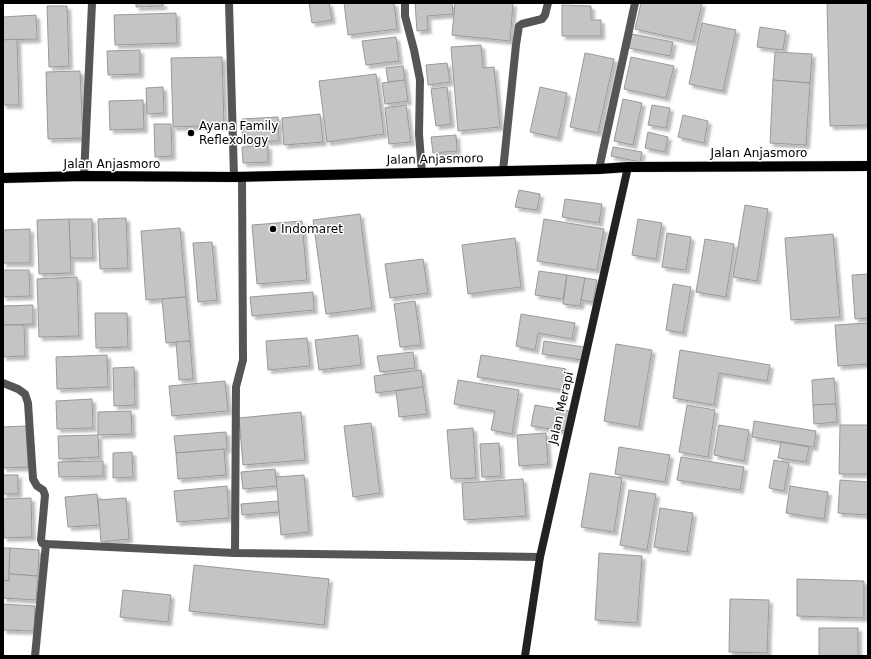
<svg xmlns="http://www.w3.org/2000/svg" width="871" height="659" font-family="'DejaVu Sans',sans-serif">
<defs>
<filter id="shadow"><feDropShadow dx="3.5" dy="3.5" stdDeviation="1" flood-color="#0004"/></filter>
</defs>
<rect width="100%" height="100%" fill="#fff"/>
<g fill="#c4c4c4" stroke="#999" filter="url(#shadow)">
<path d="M 136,3 L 163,3 L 163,6 L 136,7 Z"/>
<path d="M 309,3 L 329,3 L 332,20 L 312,23 Z"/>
<path d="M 344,3 L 394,3 L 397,29 L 348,35 Z"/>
<path d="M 415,3 L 452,3 L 453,14 L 427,16 L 428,30 L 417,31 Z"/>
<path d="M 455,3 L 513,3 L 510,41 L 452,35 Z"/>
<path d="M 641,3 L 702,3 L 693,42 L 635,29 Z"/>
<path d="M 827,3 L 868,3 L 868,125 L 830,126 Z"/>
<path d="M 562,5 L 591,6 L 591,20 L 601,20 L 601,36 L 562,36 Z"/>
<path d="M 47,6 L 67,6 L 69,66 L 49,67 Z"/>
<path d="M 176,13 L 177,43 L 115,45 L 114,15 Z"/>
<path d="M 36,15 L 37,39 L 3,40 L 3,17 Z"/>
<path d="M 702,23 L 736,30 L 723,91 L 689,84 Z"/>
<path d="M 760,27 L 786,31 L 783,50 L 757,47 Z"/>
<path d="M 632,34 L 673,42 L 670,56 L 629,48 Z"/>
<path d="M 396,37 L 399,61 L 366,65 L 362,41 Z"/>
<path d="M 17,39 L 19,105 L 3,105 L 3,40 Z"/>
<path d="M 481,45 L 483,68 L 494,67 L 500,127 L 458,131 L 451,47 Z"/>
<path d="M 140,50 L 140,74 L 108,75 L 107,51 Z"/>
<path d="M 775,52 L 812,54 L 810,83 L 773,80 Z"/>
<path d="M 585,53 L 614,59 L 598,133 L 570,127 Z"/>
<path d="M 222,57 L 224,125 L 173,127 L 171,58 Z"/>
<path d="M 631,57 L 674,66 L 666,98 L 624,89 Z"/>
<path d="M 447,63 L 450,82 L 428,85 L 426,65 Z"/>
<path d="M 403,66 L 405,80 L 388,82 L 386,68 Z"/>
<path d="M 80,71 L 83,138 L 48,139 L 46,72 Z"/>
<path d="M 376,74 L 384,134 L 327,142 L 319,81 Z"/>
<path d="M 405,80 L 408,101 L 385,104 L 382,83 Z"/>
<path d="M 773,80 L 810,83 L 806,145 L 770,143 Z"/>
<path d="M 163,87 L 164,113 L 147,114 L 146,88 Z"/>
<path d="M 447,87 L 451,124 L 436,126 L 431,89 Z"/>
<path d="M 540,87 L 567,93 L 558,138 L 530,132 Z"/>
<path d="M 623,99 L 642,103 L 633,145 L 614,141 Z"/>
<path d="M 143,100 L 144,129 L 110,130 L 109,101 Z"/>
<path d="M 406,105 L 411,142 L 389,144 L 385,108 Z"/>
<path d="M 652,105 L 670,108 L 666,128 L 648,125 Z"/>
<path d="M 320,114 L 323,142 L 284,145 L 282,118 Z"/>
<path d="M 683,115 L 708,121 L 704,143 L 678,137 Z"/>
<path d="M 278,117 L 279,141 L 243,142 L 242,119 Z"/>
<path d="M 154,124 L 171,124 L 172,156 L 155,157 Z"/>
<path d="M 648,132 L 668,137 L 665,152 L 645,148 Z"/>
<path d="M 456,135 L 457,151 L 433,153 L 431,137 Z"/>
<path d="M 268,146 L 268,162 L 243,163 L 242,147 Z"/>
<path d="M 613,147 L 642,152 L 640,162 L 611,156 Z"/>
<path d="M 519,190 L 540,194 L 537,210 L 515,207 Z"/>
<path d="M 565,199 L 602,204 L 599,223 L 562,217 Z"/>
<path d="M 745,205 L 768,209 L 757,281 L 733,277 Z"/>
<path d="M 360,214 L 372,308 L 326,314 L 313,220 Z"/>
<path d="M 126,218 L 128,268 L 100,269 L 98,219 Z"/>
<path d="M 69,219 L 92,219 L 93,258 L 70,258 Z"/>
<path d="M 69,219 L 71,273 L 39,274 L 37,220 Z"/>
<path d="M 544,219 L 604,229 L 597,270 L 537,261 Z"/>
<path d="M 638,219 L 662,223 L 656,259 L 632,255 Z"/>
<path d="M 302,221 L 307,280 L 257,284 L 252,225 Z"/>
<path d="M 180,228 L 186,297 L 146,300 L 141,231 Z"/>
<path d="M 30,229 L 30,263 L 3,263 L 3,230 Z"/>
<path d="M 667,233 L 691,237 L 686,270 L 662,267 Z"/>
<path d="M 833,234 L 840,317 L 791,320 L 785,238 Z"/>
<path d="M 515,238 L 521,287 L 468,294 L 462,245 Z"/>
<path d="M 705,239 L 734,244 L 726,297 L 696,292 Z"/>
<path d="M 212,242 L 217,300 L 198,302 L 193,243 Z"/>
<path d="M 423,259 L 428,293 L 390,298 L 385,264 Z"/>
<path d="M 3,270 L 29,270 L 30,296 L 3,297 Z"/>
<path d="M 539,271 L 567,275 L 563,299 L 535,295 Z"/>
<path d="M 868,274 L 868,318 L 855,319 L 852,275 Z"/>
<path d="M 567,275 L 585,278 L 580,306 L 563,304 Z"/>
<path d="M 77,277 L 79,336 L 39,337 L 37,279 Z"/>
<path d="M 585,278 L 597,280 L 593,302 L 581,300 Z"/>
<path d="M 673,284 L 691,287 L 683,333 L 666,330 Z"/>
<path d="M 313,292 L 314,310 L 252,316 L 250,297 Z"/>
<path d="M 186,297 L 190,341 L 166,343 L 162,299 Z"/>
<path d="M 415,301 L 421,345 L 400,347 L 394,304 Z"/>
<path d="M 33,305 L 33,324 L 3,325 L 3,306 Z"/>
<path d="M 95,313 L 127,313 L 128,347 L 96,348 Z"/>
<path d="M 521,314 L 575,323 L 572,339 L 538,333 L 535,350 L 516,346 Z"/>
<path d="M 868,323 L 868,364 L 838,366 L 835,325 Z"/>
<path d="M 3,325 L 24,325 L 25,356 L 3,357 Z"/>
<path d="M 358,335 L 361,365 L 319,370 L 315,340 Z"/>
<path d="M 307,338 L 310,366 L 268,370 L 266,341 Z"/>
<path d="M 190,341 L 193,379 L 179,380 L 176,342 Z"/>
<path d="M 544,341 L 584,347 L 582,360 L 542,354 Z"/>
<path d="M 616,344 L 652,350 L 639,427 L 604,421 Z"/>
<path d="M 680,350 L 770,365 L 767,381 L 719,373 L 714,405 L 673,398 Z"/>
<path d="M 413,352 L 415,368 L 380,372 L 377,356 Z"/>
<path d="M 107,355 L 108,387 L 57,389 L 56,357 Z"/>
<path d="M 481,355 L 566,369 L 563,390 L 477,377 Z"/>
<path d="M 134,367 L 135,405 L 114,406 L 113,368 Z"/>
<path d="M 421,370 L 423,387 L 376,393 L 374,376 Z"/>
<path d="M 834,378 L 836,404 L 813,405 L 812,380 Z"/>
<path d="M 458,380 L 519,390 L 512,434 L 491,430 L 495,411 L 454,404 Z"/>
<path d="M 225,381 L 228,411 L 172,416 L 169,386 Z"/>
<path d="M 423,387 L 427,414 L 399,417 L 396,391 Z"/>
<path d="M 92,399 L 93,428 L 57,429 L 56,401 Z"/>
<path d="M 836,404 L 837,422 L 814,424 L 813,405 Z"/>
<path d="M 535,405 L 569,411 L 565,431 L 531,426 Z"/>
<path d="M 687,405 L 715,410 L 708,457 L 679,452 Z"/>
<path d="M 131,411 L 132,434 L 98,435 L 98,412 Z"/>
<path d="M 301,412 L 305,460 L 243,465 L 239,418 Z"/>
<path d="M 754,421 L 816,431 L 814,447 L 752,437 Z"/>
<path d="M 371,423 L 380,493 L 353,497 L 344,426 Z"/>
<path d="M 719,425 L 749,430 L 744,461 L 714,455 Z"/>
<path d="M 840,425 L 868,425 L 868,474 L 839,474 Z"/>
<path d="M 26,426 L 28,467 L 3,468 L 3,427 Z"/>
<path d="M 473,428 L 476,478 L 451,479 L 447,430 Z"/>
<path d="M 226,432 L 227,449 L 176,453 L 174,436 Z"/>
<path d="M 546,433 L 548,464 L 519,466 L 517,435 Z"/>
<path d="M 98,435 L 99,457 L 59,459 L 58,436 Z"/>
<path d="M 781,442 L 809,447 L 806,462 L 778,458 Z"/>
<path d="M 499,443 L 501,476 L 482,477 L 480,444 Z"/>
<path d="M 619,447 L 670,455 L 665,482 L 615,474 Z"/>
<path d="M 224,449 L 226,475 L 178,479 L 176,453 Z"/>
<path d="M 132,452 L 133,477 L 113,478 L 113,453 Z"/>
<path d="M 681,457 L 744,467 L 740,490 L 677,480 Z"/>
<path d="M 774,460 L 789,463 L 784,491 L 769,488 Z"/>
<path d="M 103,461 L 103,476 L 59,477 L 58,462 Z"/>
<path d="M 275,469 L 277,486 L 243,489 L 241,472 Z"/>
<path d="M 590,473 L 622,478 L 614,532 L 581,527 Z"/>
<rect x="3" y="475" width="15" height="19"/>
<path d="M 304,475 L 309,532 L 281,535 L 276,477 Z"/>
<path d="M 523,479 L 526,516 L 464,520 L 462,483 Z"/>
<path d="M 840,480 L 868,482 L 868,515 L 838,513 Z"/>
<path d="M 227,486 L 229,518 L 177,522 L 174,491 Z"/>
<path d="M 790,486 L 828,492 L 824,519 L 786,513 Z"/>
<path d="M 629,490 L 656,494 L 647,550 L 620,545 Z"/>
<path d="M 97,494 L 100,525 L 68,527 L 65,497 Z"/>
<path d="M 31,498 L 32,537 L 4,538 L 3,499 Z"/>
<path d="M 126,498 L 129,539 L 101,542 L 98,500 Z"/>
<path d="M 278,501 L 279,512 L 242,515 L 241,504 Z"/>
<path d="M 660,508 L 693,513 L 687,552 L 654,547 Z"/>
<path d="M 3,548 L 10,548 L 9,581 L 3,580 Z"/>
<path d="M 10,548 L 39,550 L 38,576 L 9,574 Z"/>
<path d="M 599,553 L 642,556 L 637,623 L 595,620 Z"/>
<path d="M 194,565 L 329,579 L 324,625 L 189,611 Z"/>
<path d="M 9,574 L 38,576 L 36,600 L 3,598 L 3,580 L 9,581 Z"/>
<path d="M 797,579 L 864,581 L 864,618 L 797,616 Z"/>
<path d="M 123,590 L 171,595 L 168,622 L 120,617 Z"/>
<path d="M 730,599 L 769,600 L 767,653 L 729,652 Z"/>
<path d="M 3,604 L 35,606 L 34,631 L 3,630 Z"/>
<rect x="819" y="628" width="39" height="28"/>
</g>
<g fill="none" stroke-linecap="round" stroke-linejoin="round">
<defs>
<path id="primary" d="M 3,178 L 84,176 L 234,177 L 599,169 L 628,167 L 868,166"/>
</defs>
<use href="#primary" stroke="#dbdbdb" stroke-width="11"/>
<g stroke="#555" stroke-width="8">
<path d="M 229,3 L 234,177"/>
<path d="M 405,3 L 405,16 L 414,50 L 420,80 L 419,134 L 422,173"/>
<path d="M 599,169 L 635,3"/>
<path d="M 503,171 L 516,45 L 519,26 L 522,24 L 542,19 L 545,15 L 548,3"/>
<path d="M 84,176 L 92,3"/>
<path d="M 3,383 L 18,389 L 25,394 L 28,403 L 33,479 L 37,486 L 43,490 L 45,495 L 41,540 L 42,543 L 46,544 L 235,553 L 540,557"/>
<path d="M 235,553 L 236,387 L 243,360 L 242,176"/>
<path d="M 35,656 L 46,544"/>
</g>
<path stroke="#222" stroke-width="8" d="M 525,656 L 540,557 L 628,167"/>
<use href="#primary" stroke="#000" stroke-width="10"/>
</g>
<g fill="#000" stroke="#fff" stroke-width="1.5">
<circle cx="191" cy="133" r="4"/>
<circle cx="273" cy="229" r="4"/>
</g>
<g text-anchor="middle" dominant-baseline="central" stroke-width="3" stroke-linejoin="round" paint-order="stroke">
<g font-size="12" fill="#000" stroke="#fff" text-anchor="start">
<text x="199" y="126">Ayana Family<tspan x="199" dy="14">Reflexology</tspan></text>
<text x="281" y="229">Indomaret</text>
</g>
<g font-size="12" fill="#000" stroke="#fff">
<text x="759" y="153">Jalan Anjasmoro</text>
<text transform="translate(435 159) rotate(-1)">Jalan Anjasmoro</text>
<text x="112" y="164">Jalan Anjasmoro</text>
<text transform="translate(561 408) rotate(-77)">Jalan Merapi</text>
</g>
</g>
<rect width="871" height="659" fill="none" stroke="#000000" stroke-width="8"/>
</svg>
